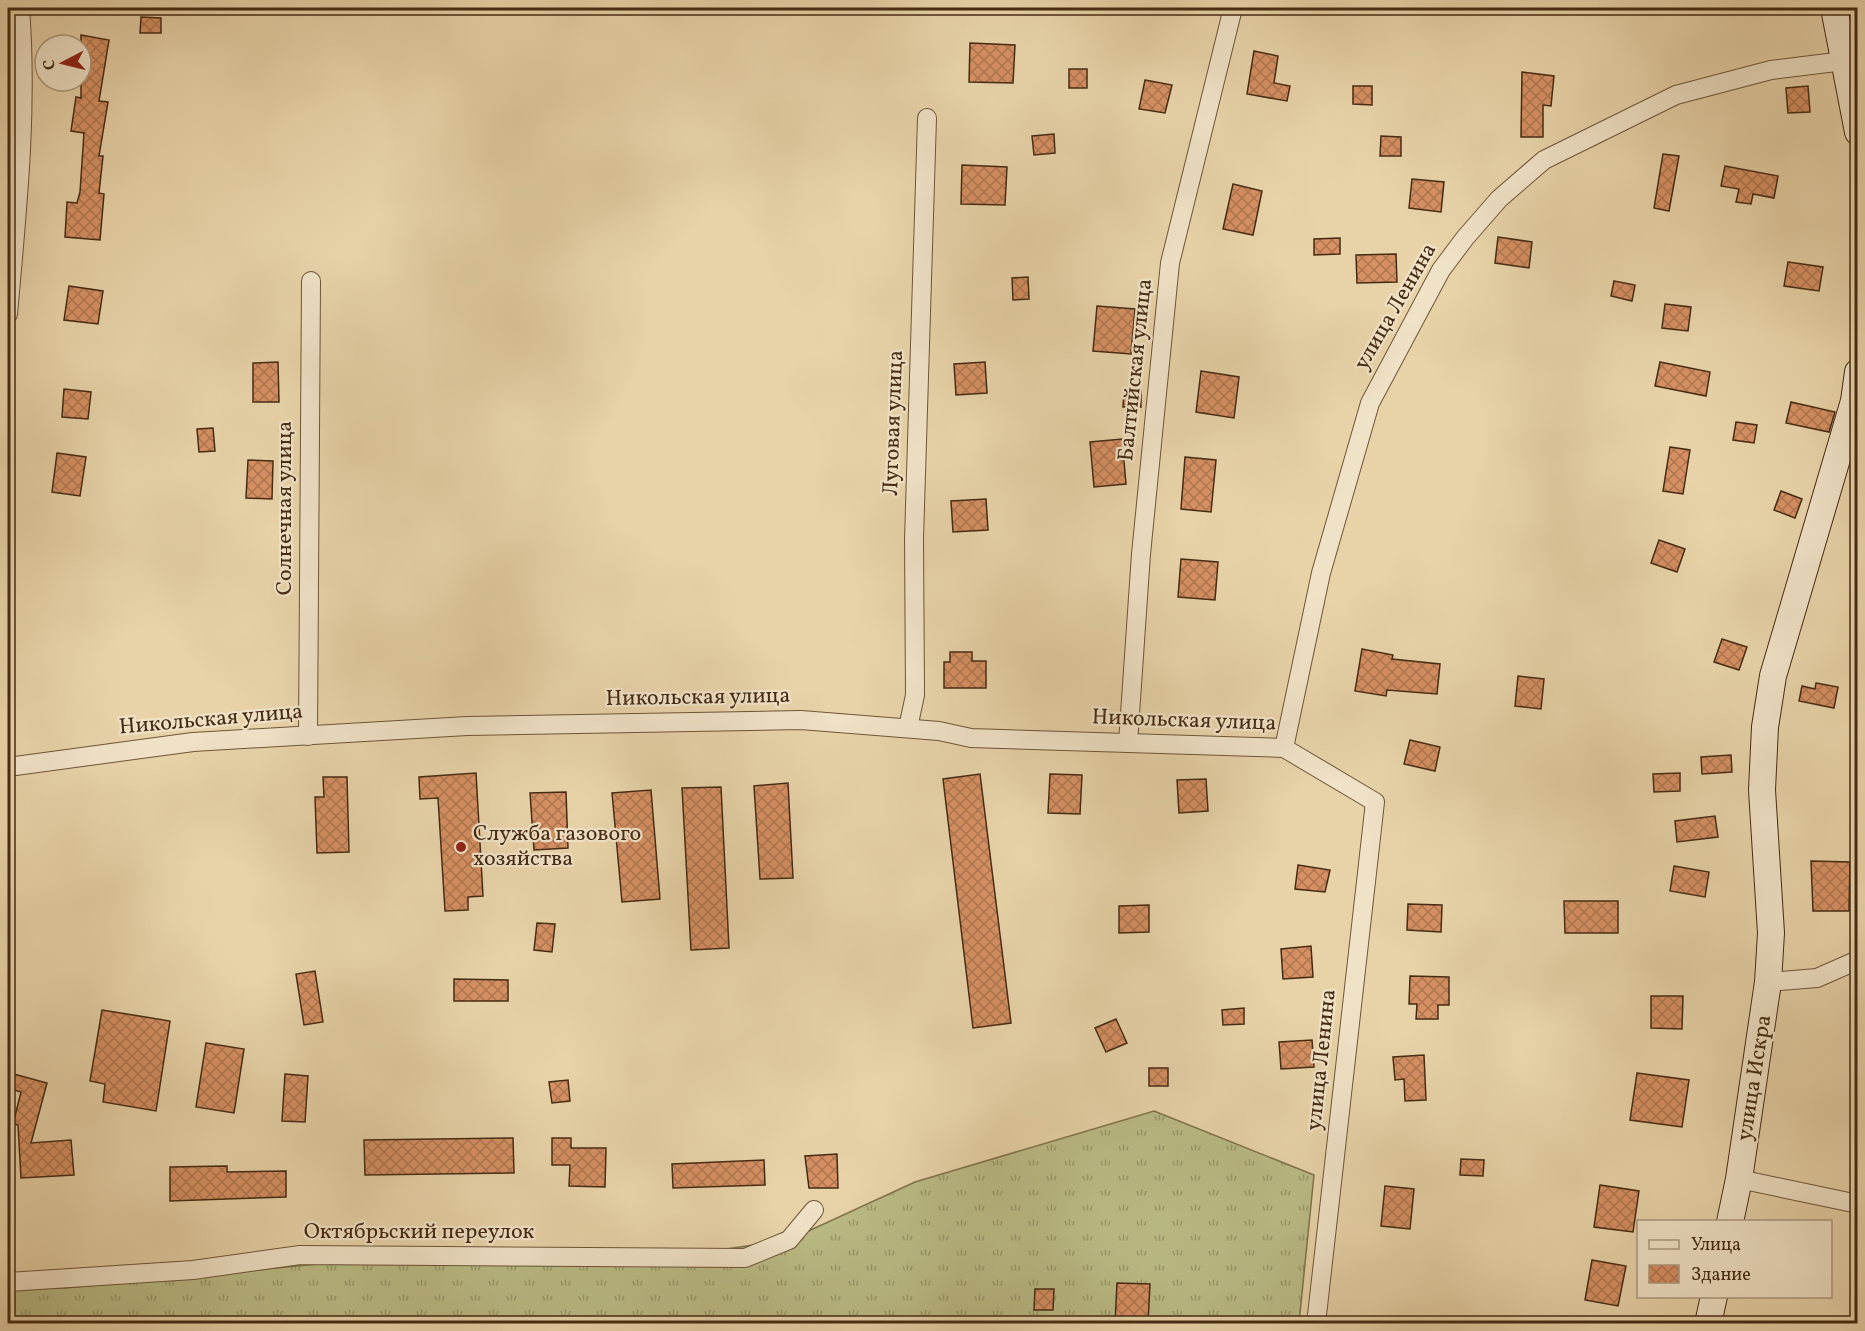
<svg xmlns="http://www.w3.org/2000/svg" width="1865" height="1331" font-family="Vollkorn,serif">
<defs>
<pattern id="grass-tufts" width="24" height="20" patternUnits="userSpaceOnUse" patternTransform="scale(1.5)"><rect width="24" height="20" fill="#babb85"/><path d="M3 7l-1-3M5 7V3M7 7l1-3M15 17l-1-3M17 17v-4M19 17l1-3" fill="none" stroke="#99986c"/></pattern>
<pattern id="building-cross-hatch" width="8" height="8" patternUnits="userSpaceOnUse" patternTransform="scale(1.5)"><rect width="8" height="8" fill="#d69063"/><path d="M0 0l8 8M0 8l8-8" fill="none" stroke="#af7650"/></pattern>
</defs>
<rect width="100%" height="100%" fill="#e8d3a9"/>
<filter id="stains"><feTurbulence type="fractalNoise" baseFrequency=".00333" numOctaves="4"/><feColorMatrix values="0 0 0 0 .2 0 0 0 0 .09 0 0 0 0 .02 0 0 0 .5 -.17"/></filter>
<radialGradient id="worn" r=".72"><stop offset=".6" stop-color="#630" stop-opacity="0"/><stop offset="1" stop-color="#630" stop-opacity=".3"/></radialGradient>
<path fill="url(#grass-tufts)" stroke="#80734c" stroke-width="1.5" d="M 1154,1111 L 1314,1175 L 1299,1323 L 8,1324 L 8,1289 L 65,1288 L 329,1263 L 636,1262 L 789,1240 L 915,1182 Z"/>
<g fill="url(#building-cross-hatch)" stroke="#452b13" stroke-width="1.5">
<path d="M 141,17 L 161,18 L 161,33 L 140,33 Z"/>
<path d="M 81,35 L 109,40 L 99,101 L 108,102 L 99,156 L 103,156 L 99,193 L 104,194 L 100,240 L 65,237 L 67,202 L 77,203 L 80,192 L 84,133 L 71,131 L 76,97 L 81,98 Z"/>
<path d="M 970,43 L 1015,45 L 1013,83 L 969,82 Z"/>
<path d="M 1254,51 L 1278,56 L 1274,83 L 1290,86 L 1287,101 L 1247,94 Z"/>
<rect x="1069" y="69" width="18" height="19"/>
<path d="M 1522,72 L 1554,76 L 1551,106 L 1543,105 L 1543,137 L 1521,137 Z"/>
<path d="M 1145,80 L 1172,85 L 1165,113 L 1139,109 Z"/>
<path d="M 1353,86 L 1372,86 L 1372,105 L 1353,104 Z"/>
<path d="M 1808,86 L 1810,112 L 1788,113 L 1786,88 Z"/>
<path d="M 1054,134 L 1055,153 L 1034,155 L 1032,136 Z"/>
<path d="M 1381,136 L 1401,137 L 1401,156 L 1380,156 Z"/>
<path d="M 1663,154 L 1679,156 L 1669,211 L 1654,208 Z"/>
<path d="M 962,165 L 1007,167 L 1005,205 L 961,204 Z"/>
<path d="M 1725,166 L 1778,176 L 1774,198 L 1753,194 L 1751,204 L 1736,202 L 1739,189 L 1721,186 Z"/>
<path d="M 1412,179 L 1444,182 L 1441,212 L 1409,208 Z"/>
<path d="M 1233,184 L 1262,191 L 1253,235 L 1223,229 Z"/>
<path d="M 1498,237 L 1532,242 L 1529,268 L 1495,263 Z"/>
<path d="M 1340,238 L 1340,254 L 1314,255 L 1314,239 Z"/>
<path d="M 1396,254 L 1397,282 L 1357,283 L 1356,255 Z"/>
<path d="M 1788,262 L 1823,267 L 1819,291 L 1784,286 Z"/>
<path d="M 1028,277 L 1029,299 L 1013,300 L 1012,278 Z"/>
<path d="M 1614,281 L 1635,285 L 1632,301 L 1611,296 Z"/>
<path d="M 69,286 L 103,291 L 98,324 L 64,320 Z"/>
<path d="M 1665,304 L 1691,307 L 1688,331 L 1662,328 Z"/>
<path d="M 1097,306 L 1135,309 L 1131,354 L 1093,351 Z"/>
<path d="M 278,362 L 279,402 L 253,402 L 253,363 Z"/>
<path d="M 985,362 L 987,393 L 956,395 L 954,364 Z"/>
<path d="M 1660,362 L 1710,372 L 1706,396 L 1655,386 Z"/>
<path d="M 1201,371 L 1239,377 L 1234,418 L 1196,412 Z"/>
<path d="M 64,389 L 91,392 L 88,419 L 62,417 Z"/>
<path d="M 1124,389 L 1141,390 L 1141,407 L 1123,407 Z"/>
<path d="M 1791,402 L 1835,412 L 1829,432 L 1786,423 Z"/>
<path d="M 1736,422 L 1757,425 L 1754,443 L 1733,440 Z"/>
<path d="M 213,428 L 215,451 L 199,452 L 197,429 Z"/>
<path d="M 1122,439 L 1126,484 L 1094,487 L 1090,442 Z"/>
<path d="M 1670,447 L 1690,450 L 1683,494 L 1663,491 Z"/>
<path d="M 57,453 L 86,457 L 80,496 L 52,492 Z"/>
<path d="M 1185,457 L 1216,460 L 1211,512 L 1181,509 Z"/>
<path d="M 248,460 L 273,461 L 272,499 L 246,498 Z"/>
<path d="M 1781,491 L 1802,499 L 1795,518 L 1774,510 Z"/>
<path d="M 986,499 L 988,530 L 953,532 L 951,501 Z"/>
<path d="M 1659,540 L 1685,549 L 1677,572 L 1651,563 Z"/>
<path d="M 1181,559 L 1218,562 L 1215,600 L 1178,597 Z"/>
<path d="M 1722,639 L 1747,647 L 1739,670 L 1714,662 Z"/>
<path d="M 1362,649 L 1393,655 L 1392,659 L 1440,664 L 1437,694 L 1387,690 L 1386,696 L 1355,691 Z"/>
<path d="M 950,652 L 972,652 L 972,661 L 986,661 L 986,688 L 944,688 L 944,662 L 950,662 Z"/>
<path d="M 1518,676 L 1544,679 L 1541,709 L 1515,706 Z"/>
<path d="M 1816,683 L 1838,687 L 1834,708 L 1799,701 L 1802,686 L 1815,689 Z"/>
<path d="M 1410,740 L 1440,747 L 1435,771 L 1404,764 Z"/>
<path d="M 1731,755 L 1732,772 L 1702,774 L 1701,757 Z"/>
<path d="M 476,773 L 483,896 L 468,897 L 468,910 L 445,911 L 438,798 L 420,799 L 419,777 Z"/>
<path d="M 1680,773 L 1680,791 L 1654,792 L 1653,774 Z"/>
<path d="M 980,774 L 1011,1023 L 973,1028 L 943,779 Z"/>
<path d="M 1050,774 L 1082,775 L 1080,814 L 1048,813 Z"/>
<path d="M 323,777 L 347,777 L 349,852 L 317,853 L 315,797 L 324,797 Z"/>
<path d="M 1206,779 L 1208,811 L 1179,813 L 1177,780 Z"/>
<path d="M 788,783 L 793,878 L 760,879 L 754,786 Z"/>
<path d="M 721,787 L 729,948 L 691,950 L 682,788 Z"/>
<path d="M 651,790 L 660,899 L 622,902 L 612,793 Z"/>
<path d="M 566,792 L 568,848 L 534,850 L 530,793 Z"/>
<path d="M 1715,816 L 1718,837 L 1677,842 L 1675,821 Z"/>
<path d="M 1811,861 L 1850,862 L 1849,911 L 1813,911 Z"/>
<path d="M 1298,865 L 1330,870 L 1325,892 L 1295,889 Z"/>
<path d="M 1674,866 L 1709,872 L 1705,897 L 1670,891 Z"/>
<path d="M 1564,901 L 1618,901 L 1618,933 L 1565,933 Z"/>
<path d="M 1408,904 L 1442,905 L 1441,932 L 1407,930 Z"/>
<path d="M 1149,905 L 1149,932 L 1119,933 L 1119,906 Z"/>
<path d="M 537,923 L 555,924 L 552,952 L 534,950 Z"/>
<path d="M 1311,946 L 1313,977 L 1283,979 L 1281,949 Z"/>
<path d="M 315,971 L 323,1022 L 304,1025 L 296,974 Z"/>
<path d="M 1410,976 L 1449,977 L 1449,1005 L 1438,1005 L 1438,1019 L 1416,1019 L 1417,1004 L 1409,1004 Z"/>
<path d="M 454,979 L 508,980 L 508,1001 L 454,1001 Z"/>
<path d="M 1651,996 L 1683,996 L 1682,1029 L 1651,1028 Z"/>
<path d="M 1244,1008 L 1244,1024 L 1223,1025 L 1222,1010 Z"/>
<path d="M 102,1010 L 170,1021 L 156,1111 L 103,1102 L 105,1084 L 90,1081 Z"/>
<path d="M 1116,1019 L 1127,1043 L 1106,1052 L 1095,1028 Z"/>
<path d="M 1312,1040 L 1314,1067 L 1281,1069 L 1279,1042 Z"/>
<path d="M 206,1043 L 244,1049 L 234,1113 L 196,1107 Z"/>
<path d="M 1424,1055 L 1426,1100 L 1405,1101 L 1404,1079 L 1395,1080 L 1393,1057 Z"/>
<rect x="1149" y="1068" width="19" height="18"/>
<path d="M 10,1073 L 47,1083 L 31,1143 L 71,1140 L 74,1175 L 21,1178 L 18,1125 L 13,1124 L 21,1092 L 8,1088 Z"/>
<path d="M 1637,1073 L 1689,1080 L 1682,1127 L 1630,1120 Z"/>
<path d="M 285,1074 L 308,1076 L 305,1122 L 282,1121 Z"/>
<path d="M 568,1080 L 570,1101 L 552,1103 L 549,1082 Z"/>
<path d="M 513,1138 L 514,1173 L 365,1175 L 364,1140 Z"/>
<path d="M 552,1138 L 571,1138 L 571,1148 L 606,1148 L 605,1187 L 569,1186 L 570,1165 L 552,1165 Z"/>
<path d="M 837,1154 L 838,1188 L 809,1188 L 805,1156 Z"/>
<path d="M 1461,1159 L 1484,1160 L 1483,1176 L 1460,1175 Z"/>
<path d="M 764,1160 L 765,1185 L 673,1188 L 672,1164 Z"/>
<path d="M 227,1166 L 227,1172 L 286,1171 L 286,1197 L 170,1201 L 170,1167 Z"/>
<path d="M 1600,1185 L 1639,1191 L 1633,1232 L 1594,1227 Z"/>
<path d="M 1385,1186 L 1414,1189 L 1410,1229 L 1381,1226 Z"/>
<path d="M 1592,1260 L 1626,1266 L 1618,1306 L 1585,1300 Z"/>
<path d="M 1117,1283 L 1150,1284 L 1148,1323 L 1115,1323 Z"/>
<path d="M 1035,1289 L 1054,1289 L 1053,1310 L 1034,1310 Z"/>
</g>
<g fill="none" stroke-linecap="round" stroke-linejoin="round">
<defs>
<g id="street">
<path d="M 8,314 C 17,212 28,110 20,8"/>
<path d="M 908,728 L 915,695 L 914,539 L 927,118"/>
<path d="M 308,736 L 311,281"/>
<path d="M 1128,743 L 1141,554 L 1170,263 L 1233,8"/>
<path d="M 1284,748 L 1321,573 L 1370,403 L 1441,270 L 1465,238 L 1499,199 L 1544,160 L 1676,95 L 1771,70 L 1844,61"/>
<path d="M 8,767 L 193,742 L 467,726 L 801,720 L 939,731 L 971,738 L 1284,748 L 1375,802 L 1316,1324"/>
<path d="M 1768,982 L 1817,978 L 1858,960"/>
<path d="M 1739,1179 L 1858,1204"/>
<path d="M 8,1282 L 193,1270 L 300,1255 L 745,1258 L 789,1240 L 814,1210"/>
</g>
<g id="secondary">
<path d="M 1834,8 L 1858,132"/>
<path d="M 1730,1222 L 1739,1179 L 1768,982 L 1771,933 L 1762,790 L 1765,727 L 1773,676 L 1854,401 L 1858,372"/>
<path d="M 1708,1324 L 1714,1296"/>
</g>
</defs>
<use href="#street" stroke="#6e5538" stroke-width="20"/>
<use href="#secondary" stroke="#452b13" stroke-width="28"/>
<use href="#street" stroke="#f0e2c7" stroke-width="18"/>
<use href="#secondary" stroke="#f0e2c7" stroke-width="26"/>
</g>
<circle fill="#8f2418" stroke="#f0e2c7" stroke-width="2" cx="461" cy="847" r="6"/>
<g text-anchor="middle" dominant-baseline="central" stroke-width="4.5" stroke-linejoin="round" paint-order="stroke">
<g font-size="22" fill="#452b13" stroke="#f0e2c7">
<text transform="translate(1396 307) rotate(-60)">улица Ленина</text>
<text transform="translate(1136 370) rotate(-84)">Балтийская улица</text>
<text transform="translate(894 423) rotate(-88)">Луговая улица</text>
<text transform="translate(285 508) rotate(-90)">Солнечная улица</text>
<text transform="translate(698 698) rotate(-1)">Никольская улица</text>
<text transform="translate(211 720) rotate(-5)">Никольская улица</text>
<text transform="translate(1184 721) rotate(2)">Никольская улица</text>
<text transform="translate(1322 1060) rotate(-84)">улица Ленина</text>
<text transform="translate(1755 1078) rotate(-81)">улица Искра</text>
<text x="419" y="1232">Октябрьский переулок</text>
</g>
<g font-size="22" fill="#452b13" stroke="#f0e2c7" text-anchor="start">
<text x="473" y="834">Служба газового<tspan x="473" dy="25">хозяйства</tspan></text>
</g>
</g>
<rect width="1865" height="1331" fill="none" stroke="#e8d3a9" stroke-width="30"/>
<rect x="9" y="9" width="1847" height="1313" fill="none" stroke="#452b13" stroke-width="3"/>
<rect x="15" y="15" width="1835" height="1301" fill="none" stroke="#452b13" stroke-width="1.5"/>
<rect x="1637" y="1220" width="195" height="78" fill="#f0e2c7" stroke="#ac997f" stroke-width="1.5"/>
<rect x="1649" y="1240" width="30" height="9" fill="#f0e2c7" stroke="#ac997f" stroke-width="1.5"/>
<text x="1691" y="1250" font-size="18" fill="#452b13">Улица</text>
<rect x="1649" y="1265" width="30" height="18" fill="url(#building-cross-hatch)" stroke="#ac997f" stroke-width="1.5"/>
<text x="1691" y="1280" font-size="18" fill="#452b13">Здание</text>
<g transform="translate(63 63) rotate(263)"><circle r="28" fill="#f0e2c7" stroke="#ac997f" stroke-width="1.5"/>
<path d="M0-4.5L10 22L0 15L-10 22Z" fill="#8f2418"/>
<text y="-9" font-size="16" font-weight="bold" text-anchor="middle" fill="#452b13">С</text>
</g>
<rect width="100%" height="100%" filter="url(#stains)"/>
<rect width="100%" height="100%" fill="url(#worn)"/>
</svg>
